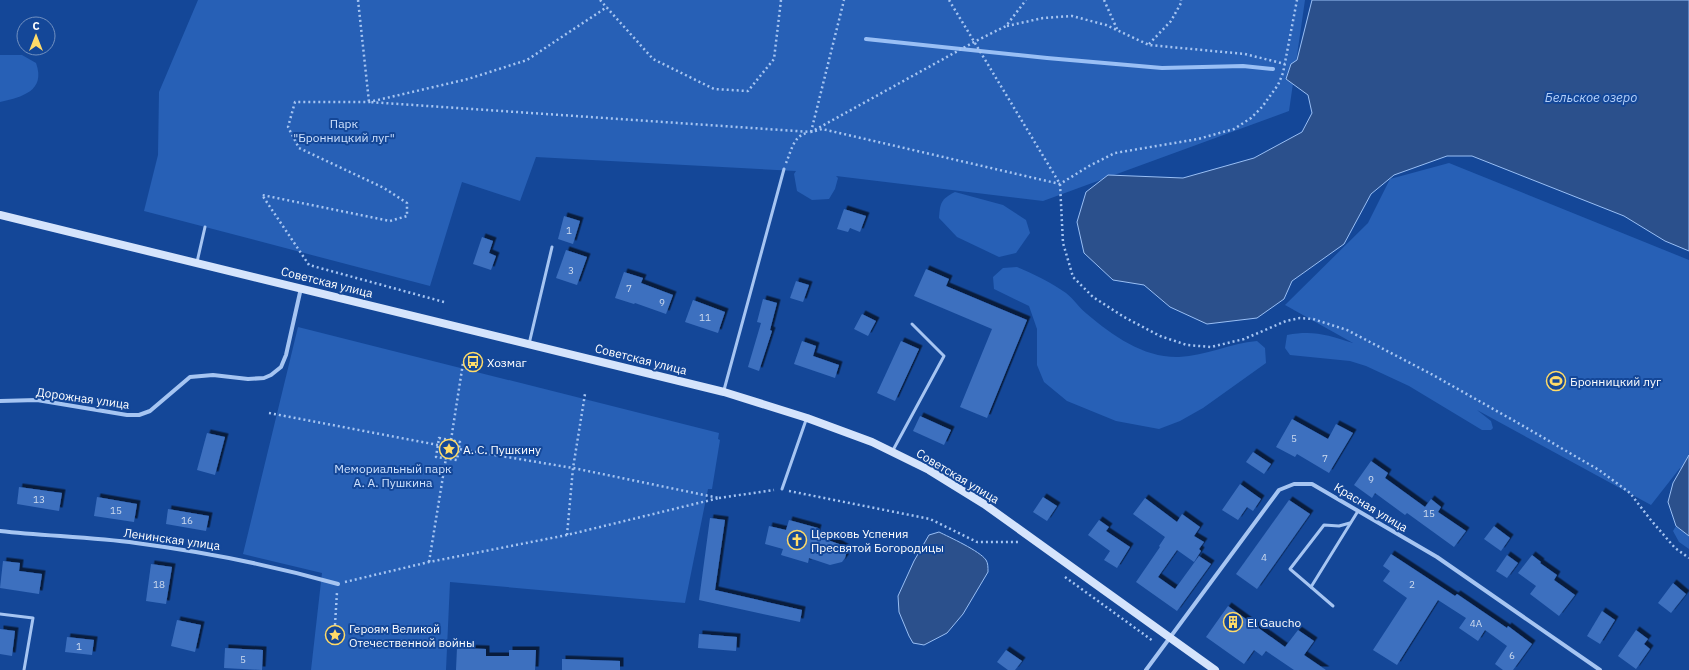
<svg xmlns="http://www.w3.org/2000/svg" width="1689" height="670" font-family="'IBM Plex Sans',sans-serif">
<defs>
<filter id="shadow"><feDropShadow dx="3.5" dy="-3.5" stdDeviation="0" flood-color="#0009"/></filter>
</defs>
<rect width="100%" height="100%" fill="#144798"/>
<g fill="#2760b6">
<path d="M 198,0 L 1305,0 L 1289,111 L 1043,201 L 836,176 L 838,178 L 835,189 L 829,199 L 812,200 L 797,191 L 794,174 L 796,171 L 536,157 L 520,201 L 462,182 L 430,286 L 144,211 L 158,155 L 159,92 Z"/>
<path d="M 0,55 L 22,55 L 36,63 C 46,91 22,97 0,102 Z"/>
<path d="M 1449,163 L 1689,260 L 1689,456 L 1681,469 L 1680,468 L 1651,505 L 1477,410 L 1491,421 L 1493,428 L 1491,430 L 1482,430 L 1409,386 L 1366,366 L 1350,361 L 1290,355 L 1285,348 L 1287,335 C 1314,330 1327,335 1353,343 L 1285,305 L 1368,223 L 1390,179 Z"/>
<path d="M 955,192 L 1003,205 L 1026,220 L 1030,233 L 1016,253 L 999,257 L 957,237 L 939,218 C 940,203 941,199 955,192 Z"/>
<path d="M 1017,267 C 1034,274 1050,282 1066,293 C 1074,299 1079,308 1087,314 C 1113,336 1144,358 1179,357 C 1206,356 1230,343 1257,341 L 1265,348 L 1266,363 L 1203,408 L 1180,421 L 1159,429 L 1116,421 L 1067,401 L 1044,382 L 1037,365 L 1037,329 L 1029,306 L 994,289 L 993,277 L 1003,268 Z"/>
<path d="M 298,327 L 719,433 L 718,439 L 720,440 L 712,489 L 708,489 L 685,603 L 450,582 L 446,670 L 311,670 L 322,573 L 243,554 Z"/>
<path d="M 1676,526 L 1689,536 L 1689,549 L 1679,542 L 1673,531 Z"/>
</g>
<g fill="#2b508c" stroke="#99bff5">
<path d="M 1312,0 L 1689,0 L 1689,251 L 1665,241 L 1624,216 L 1472,156 L 1447,156 L 1394,175 L 1371,194 L 1344,244 L 1292,281 L 1284,299 L 1257,318 L 1207,324 L 1170,307 L 1144,285 L 1113,280 L 1084,253 L 1077,222 L 1086,192 L 1108,175 L 1183,178 L 1254,158 L 1302,132 L 1312,113 L 1308,95 L 1286,79 L 1291,64 L 1297,60 Z"/>
<path d="M 1689,455 L 1689,536 L 1676,526 L 1668,502 L 1673,483 Z"/>
<path d="M 939,532 C 949,537 980,551 986,560 C 988,563 988,567 988,572 L 963,614 L 947,633 L 924,645 L 913,643 L 909,636 L 899,612 L 898,596 L 914,561 L 929,535 Z"/>
</g>
<g fill="none" stroke-linecap="round" stroke-linejoin="round">
<path stroke="#99bff5" stroke-width="4" d="M 866,39 L 1047,58 L 1162,68 L 1243,66 L 1273,69"/>
</g>
<g fill="#3d70bf" filter="url(#shadow)">
<path d="M 844,209 L 866,216 L 860,232 L 850,228 L 848,232 L 837,229 Z"/>
<path d="M 564,216 L 580,221 L 573,244 L 558,239 Z"/>
<path d="M 482,237 L 493,241 L 489,253 L 496,256 L 491,270 L 473,264 Z"/>
<path d="M 566,250 L 587,257 L 577,285 L 556,278 Z"/>
<path d="M 926,269 L 949,279 L 946,286 L 1027,320 L 987,418 L 960,407 L 992,329 L 914,296 Z"/>
<path d="M 624,272 L 643,278 L 641,283 L 673,295 L 666,314 L 635,303 L 634,304 L 615,298 Z"/>
<path d="M 796,281 L 809,285 L 803,302 L 790,298 Z"/>
<path d="M 763,299 L 777,303 L 770,330 L 772,331 L 759,371 L 748,367 L 761,323 L 757,322 Z"/>
<path d="M 693,300 L 725,312 L 718,333 L 685,322 Z"/>
<path d="M 862,314 L 876,321 L 868,336 L 854,329 Z"/>
<path d="M 802,341 L 816,346 L 813,356 L 839,365 L 835,378 L 794,364 Z"/>
<path d="M 901,341 L 919,349 L 895,401 L 877,393 Z"/>
<path d="M 920,416 L 951,430 L 944,445 L 913,431 Z"/>
<path d="M 1292,419 L 1328,439 L 1336,424 L 1353,433 L 1329,473 L 1297,454 L 1295,457 L 1276,447 Z"/>
<path d="M 207,433 L 225,437 L 215,475 L 197,470 Z"/>
<path d="M 1253,452 L 1271,464 L 1264,474 L 1246,462 Z"/>
<path d="M 1371,461 L 1388,473 L 1385,478 L 1425,507 L 1431,499 L 1441,507 L 1438,512 L 1466,531 L 1454,547 L 1407,513 L 1405,515 L 1375,493 L 1372,498 L 1354,485 Z"/>
<path d="M 1240,484 L 1261,499 L 1253,511 L 1247,507 L 1238,520 L 1222,510 Z"/>
<path d="M 19,487 L 62,493 L 59,511 L 17,504 Z"/>
<path d="M 97,497 L 137,504 L 134,522 L 94,516 Z"/>
<path d="M 1043,497 L 1057,506 L 1047,521 L 1033,512 Z"/>
<path d="M 1145,498 L 1177,522 L 1182,514 L 1200,527 L 1194,536 L 1204,542 L 1199,549 L 1201,551 L 1194,562 L 1177,550 L 1158,577 L 1175,589 L 1199,556 L 1211,564 L 1177,611 L 1136,582 L 1160,547 L 1159,546 L 1165,537 L 1133,514 Z"/>
<path d="M 1289,500 L 1310,514 L 1257,589 L 1236,574 Z"/>
<path d="M 168,509 L 209,516 L 206,531 L 166,524 Z"/>
<path d="M 710,518 L 725,520 L 715,590 L 802,610 L 800,622 L 699,600 Z"/>
<path d="M 789,520 L 818,528 L 816,536 L 839,544 L 846,548 L 847,551 L 845,558 L 842,562 L 830,565 L 809,558 L 808,563 L 781,555 L 783,549 L 765,544 L 769,526 L 786,530 Z"/>
<path d="M 1099,520 L 1109,527 L 1106,531 L 1130,547 L 1117,568 L 1104,560 L 1110,551 L 1088,535 Z"/>
<path d="M 1494,526 L 1510,538 L 1501,551 L 1484,539 Z"/>
<path d="M 1391,554 L 1455,596 L 1457,594 L 1507,628 L 1508,626 L 1532,644 L 1513,670 L 1503,670 L 1495,664 L 1507,646 L 1485,630 L 1478,641 L 1459,628 L 1466,618 L 1438,600 L 1397,665 L 1373,650 L 1407,598 L 1383,581 L 1390,571 L 1383,566 Z"/>
<path d="M 1507,555 L 1518,563 L 1507,578 L 1496,571 Z"/>
<path d="M 1532,555 L 1541,562 L 1540,563 L 1557,575 L 1554,580 L 1575,595 L 1559,616 L 1530,594 L 1536,586 L 1518,573 Z"/>
<path d="M 3,561 L 20,563 L 19,571 L 42,574 L 39,594 L 0,588 Z"/>
<path d="M 151,564 L 172,567 L 166,604 L 146,601 Z"/>
<path d="M 1673,583 L 1686,594 L 1671,613 L 1658,603 Z"/>
<path d="M 1228,606 L 1285,647 L 1298,630 L 1314,641 L 1304,655 L 1326,670 L 1294,670 L 1266,651 L 1262,656 L 1254,650 L 1244,664 L 1206,637 Z"/>
<path d="M 1602,611 L 1615,620 L 1600,644 L 1587,636 Z"/>
<path d="M 177,620 L 201,625 L 195,652 L 171,646 Z"/>
<path d="M 0,629 L 15,631 L 12,656 L 0,654 Z"/>
<path d="M 1636,630 L 1648,639 L 1644,644 L 1650,649 L 1636,669 L 1618,656 Z"/>
<path d="M 699,634 L 737,637 L 736,651 L 698,648 Z"/>
<path d="M 67,637 L 94,640 L 92,655 L 65,652 Z"/>
<path d="M 225,648 L 263,650 L 262,670 L 224,668 Z"/>
<path d="M 457,648 L 486,649 L 486,656 L 509,656 L 509,650 L 536,650 L 535,670 L 456,670 Z"/>
<path d="M 1006,650 L 1022,661 L 1015,670 L 1008,670 L 997,662 Z"/>
<path d="M 562,659 L 620,661 L 620,670 L 562,670 Z"/>
</g>
<g fill="none" stroke-linecap="round" stroke-linejoin="round">
<g stroke="#a6c5f2" stroke-width="2.5" stroke-dasharray="2 3" stroke-linecap="butt">
<path d="M 358,0 L 369,102 L 811,132 L 974,42 L 1006,26 L 1026,0"/>
<path d="M 600,0 L 653,59 L 714,89 L 748,91 L 774,59 L 781,0"/>
<path d="M 949,0 L 1060,184 L 1063,243 L 1073,277 L 1093,297 L 1124,317 L 1160,336 L 1187,345 L 1211,347 L 1244,339 L 1286,321 L 1300,318 L 1313,319 L 1347,330 L 1433,375 L 1518,423 L 1599,470 L 1630,493 L 1650,519 L 1675,548 L 1689,558"/>
<path d="M 1104,0 L 1117,29"/>
<path d="M 1007,26 L 1043,18 L 1072,16 L 1106,25 L 1149,45 L 1245,54 L 1285,64"/>
<path d="M 1149,44 L 1171,21 L 1181,3 L 1181,0"/>
<path d="M 815,131 L 822,129 L 1060,184 L 1089,166 L 1115,153 L 1198,139 L 1234,129 L 1251,118 L 1262,107 L 1278,85 L 1283,73 L 1297,0"/>
<path d="M 811,132 L 844,0"/>
<path d="M 786,163 C 791,152 793,136 807,133"/>
<path d="M 444,302 L 309,265 L 262,195 L 390,221 L 407,216 L 407,203 L 384,188 L 299,148 L 288,127 L 295,102 L 369,102 L 468,79 L 527,60 L 607,7"/>
<path d="M 269,413 L 438,445"/>
<path d="M 439,438 L 460,442 L 457,460 L 436,457 Z"/>
<path d="M 451,440 L 463,363"/>
<path d="M 789,491 L 930,519 L 977,542 L 1018,542"/>
<path d="M 719,498 L 774,490"/>
<path d="M 567,535 L 573,468 L 585,394"/>
<path d="M 429,562 L 446,458"/>
<path d="M 1065,577 L 1153,641"/>
<path d="M 345,582 L 429,562 L 567,535 L 719,498 L 573,468 L 459,449"/>
<path d="M 335,625 L 337,592"/>
</g>
<g stroke="#a6c5f2" stroke-width="3">
<path d="M 197,262 L 205,227"/>
<path d="M 529,344 L 552,247"/>
<path d="M 724,390 L 784,169"/>
<path d="M 892,452 L 944,356 L 912,324"/>
<path d="M 782,489 L 806,420"/>
<path d="M 1311,587 L 1290,569 L 1324,525 L 1339,526 L 1350,523"/>
<path d="M 1333,606 L 1311,587 L 1358,511"/>
<path d="M 0,614 L 33,618 L 24,670"/>
</g>
<g stroke="#a6c5f2" stroke-width="4">
<path d="M 0,401 L 37,400 L 127,415 L 139,415 L 150,411 L 190,377 L 213,375 L 248,379 L 264,378 L 271,375 L 281,367 L 286,355 L 301,288"/>
<path d="M 0,531 C 45,536 91,537 136,543 C 205,552 271,565 338,584"/>
<path d="M 1146,670 L 1279,490 L 1294,484 L 1312,484 L 1437,557 L 1600,670"/>
</g>
<path stroke="#d5e4fc" stroke-width="8" d="M 0,215 L 724,392 L 807,418 L 872,442 L 929,470 L 984,504 L 1215,670"/>
</g>
<defs>
<symbol id="bus-ring" viewBox="-11 -11 22 22"><circle r="9.5" fill="#144798" stroke="#ffdb68" stroke-width="1.5"/><path d="M-5-6H5V4H4V6H2V4H-2V6H-4V4H-5ZM-3.5-4V0h7V-4ZM-3.5 1.2v1.5H-2V1.2ZM2 1.2v1.5H3.5V1.2Z" fill="#ffdb68"/></symbol>
<symbol id="stadium-ring" viewBox="-11 -11 22 22"><circle r="9.5" fill="#144798" stroke="#ffdb68" stroke-width="1.5"/><path d="M0-5a6.5 5 0 1 0 0 10a6.5 5 0 1 0 0-10ZM-3.5-1.8h7v3.6h-7Z" fill="#ffdb68"/></symbol>
<symbol id="sight-ring" viewBox="-11 -11 22 22"><circle r="9.5" fill="#144798" stroke="#ffdb68" stroke-width="1.5"/><path d="M0-6L1.8-2.2L6-1.7L2.9 1.2L3.7 5.4L0 3.3L-3.7 5.4L-2.9 1.2L-6-1.7L-1.8-2.2Z" fill="#ffdb68"/></symbol>
<symbol id="church-ring" viewBox="-11 -11 22 22"><circle r="9.5" fill="#144798" stroke="#ffdb68" stroke-width="1.5"/><path d="M-1.2-6h2.4v3.5h3.3v2.4h-3.3V6h-2.4V-.1h-3.3v-2.4h3.3Z" fill="#ffdb68"/></symbol>
<symbol id="building-ring" viewBox="-11 -11 22 22"><circle r="9.5" fill="#144798" stroke="#ffdb68" stroke-width="1.5"/><path d="M-4-6H4V6H1V3H-1V6H-4ZM-2.5-4.3h1.7v1.8h-1.7ZM.8-4.3h1.7v1.8H.8ZM-2.5-1h1.7V.8h-1.7ZM.8-1h1.7V.8H.8Z" fill="#ffdb68"/></symbol>
</defs>
<g fill-rule="evenodd">
<use href="#bus-ring" x="462" y="351" width="22" height="22"/>
<use href="#stadium-ring" x="1545" y="370" width="22" height="22"/>
<use href="#sight-ring" x="438" y="438" width="22" height="22"/>
<use href="#church-ring" x="786" y="529" width="22" height="22"/>
<use href="#building-ring" x="1222" y="611" width="22" height="22"/>
<use href="#sight-ring" x="324" y="624" width="22" height="22"/>
</g>
<g text-anchor="middle" dominant-baseline="central" stroke-width="4" stroke-linejoin="round" paint-order="stroke">
<g font-size="10" fill="#cedbef">
<text x="569" y="230">1</text>
<text x="571" y="270">3</text>
<text x="629" y="288">7</text>
<text x="662" y="302">9</text>
<text x="705" y="317">11</text>
<text x="1294" y="438">5</text>
<text x="1325" y="458">7</text>
<text x="1371" y="479">9</text>
<text x="39" y="499">13</text>
<text x="116" y="510">15</text>
<text x="1429" y="513">15</text>
<text x="187" y="520">16</text>
<text x="1264" y="557">4</text>
<text x="159" y="584">18</text>
<text x="1412" y="584">2</text>
<text x="1476" y="623">4А</text>
<text x="79" y="646">1</text>
<text x="1512" y="655">6</text>
<text x="243" y="659">5</text>
</g>
<g font-size="12" fill="#cee1fd" stroke="#144798">
<text x="344" y="123">Парк<tspan x="344" dy="14">"Бронницкий луг"</tspan></text>
<text x="393" y="468">Мемориальный парк<tspan x="393" dy="14">А. А. Пушкина</tspan></text>
</g>
<g font-size="12" fill="#fff" stroke="#144798">
<text transform="translate(327 282) rotate(14)">Советская улица</text>
<text transform="translate(641 359) rotate(14)">Советская улица</text>
<text transform="translate(83 398) rotate(8)">Дорожная улица</text>
<text transform="translate(958 476) rotate(31)">Советская улица</text>
<text transform="translate(1371 507) rotate(31)">Красная улица</text>
<text transform="translate(172 539) rotate(8)">Ленинская улица</text>
</g>
<g font-size="12" fill="#fff" stroke="#144798" text-anchor="start">
<text x="487" y="362">Хозмаг</text>
<text x="1570" y="381">Бронницкий луг</text>
<text x="463" y="449">А. С. Пушкину</text>
<text x="811" y="533">Церковь Успения<tspan x="811" dy="14">Пресвятой Богородицы</tspan></text>
<text x="1247" y="622">El Gaucho</text>
<text x="349" y="628">Героям Великой<tspan x="349" dy="14">Отечественной войны</tspan></text>
</g>
<g font-size="13" font-style="italic" fill="#b3cff9" stroke="#144798">
<text x="1591" y="97">Бельское озеро</text>
</g>
</g>
<g transform="translate(36 36)"><circle r="19" fill="#144798" stroke="#7291c1"/>
<path d="M0-3L7 15L0 10L-7 15Z" fill="#ffdb68"/>
<text y="-6" font-size="11" font-weight="bold" text-anchor="middle" fill="#ffffff">С</text>
</g>
</svg>
